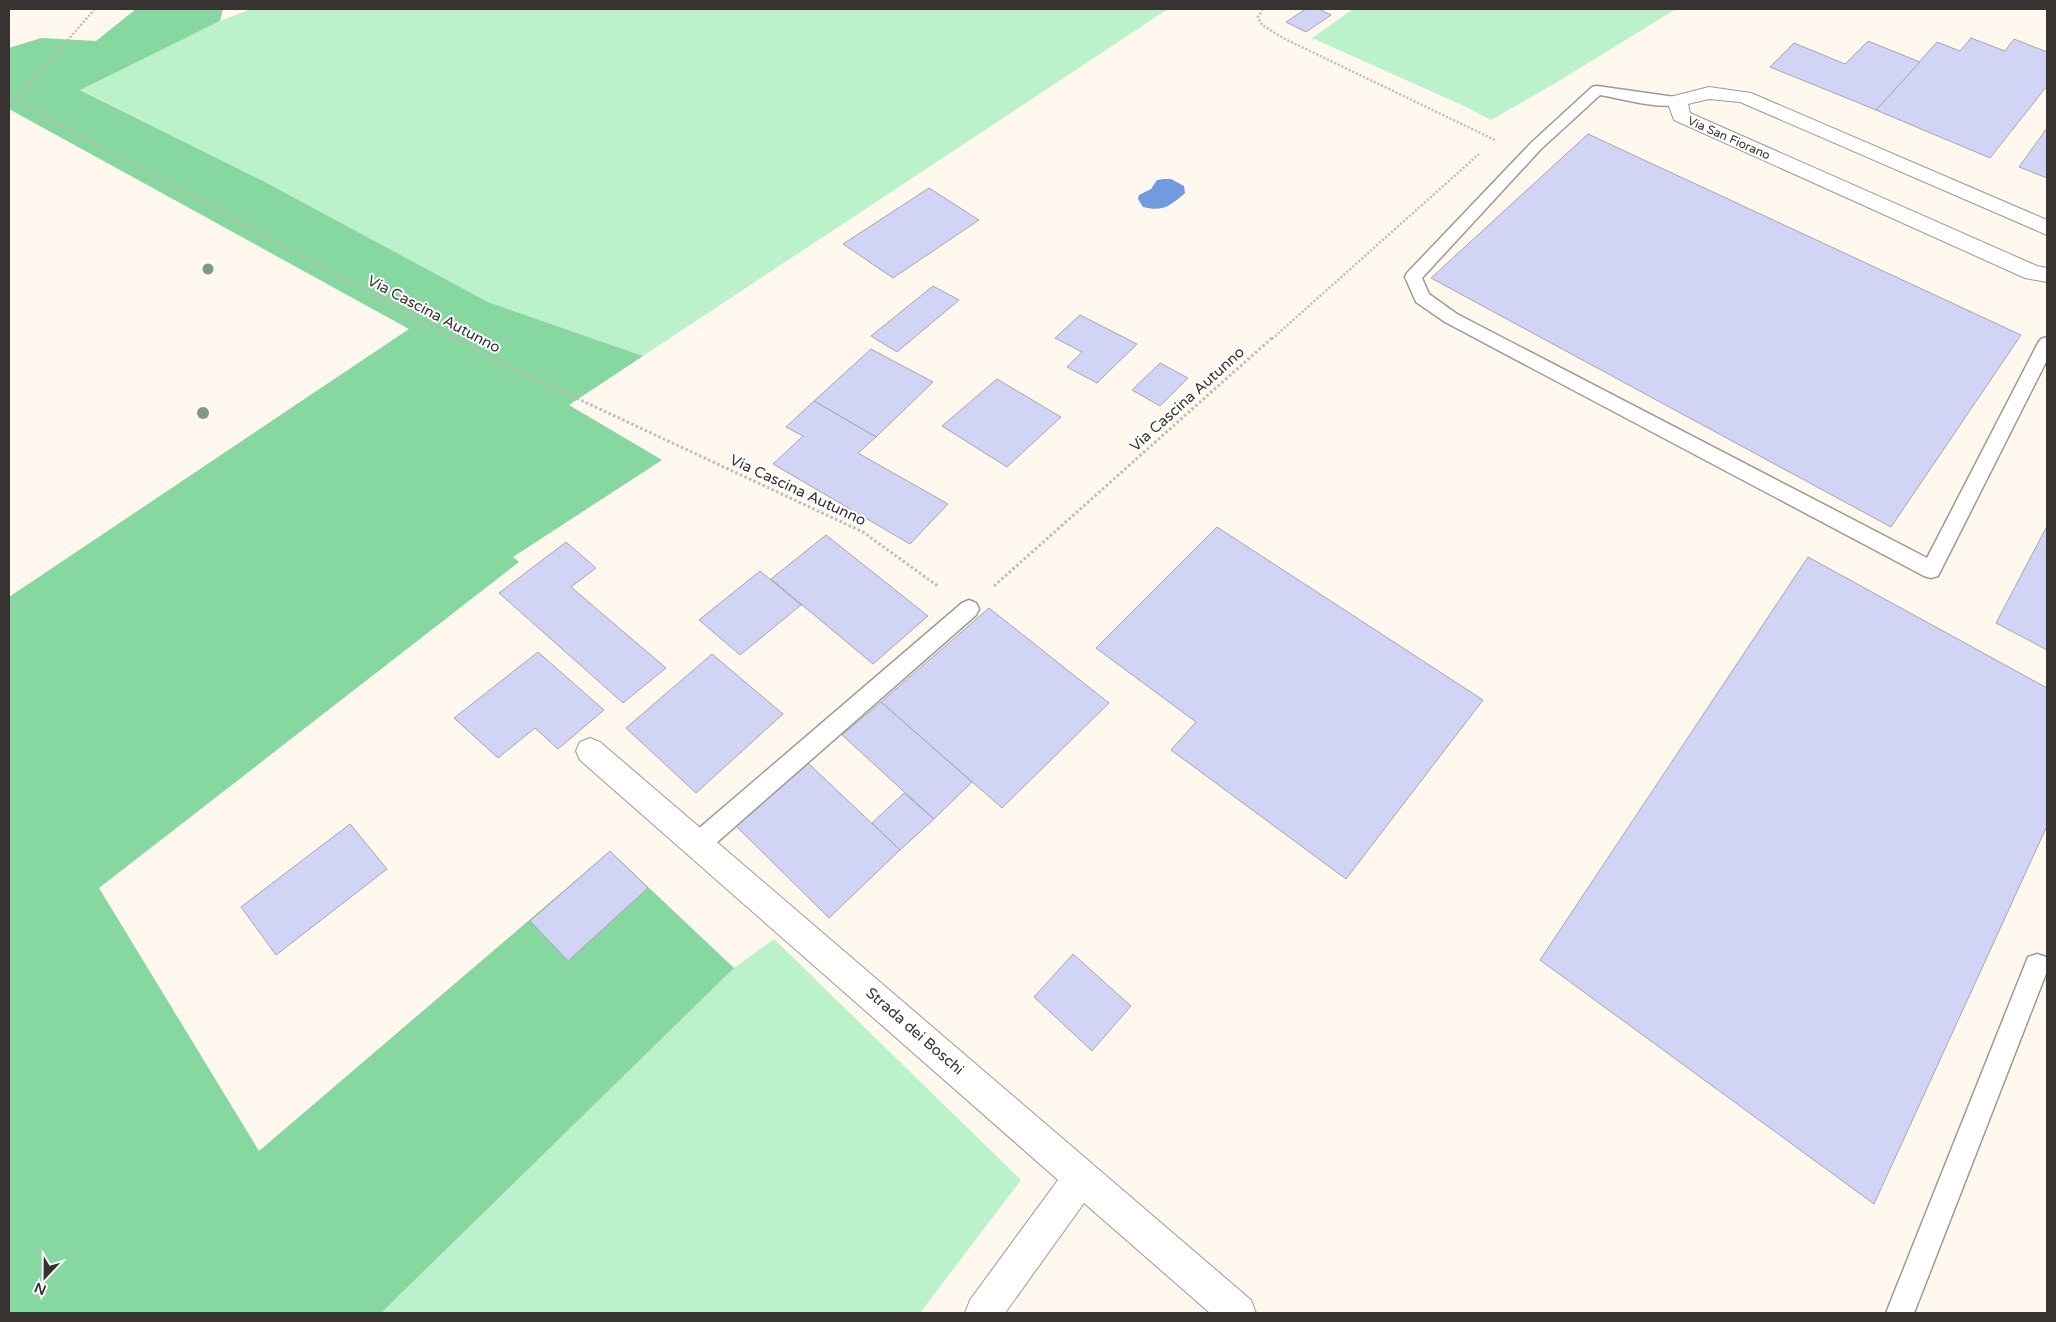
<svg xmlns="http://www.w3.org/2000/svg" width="2056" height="1322" font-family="'Varela Round',sans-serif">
<rect width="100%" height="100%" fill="#fff8ef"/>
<g fill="#bcf2cb">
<path d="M 251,9 L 1168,9 L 643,356 L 488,302 L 251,175 L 79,89 L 220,21 Z"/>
<path d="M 1353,9 L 1676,9 L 1559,81 L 1491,120 L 1464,106 L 1312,38 Z"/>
<path d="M 774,939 L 1021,1180 L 920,1313 L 381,1313 L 734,968 Z"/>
</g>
<path fill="#87d7a0" d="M 136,9 L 223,9 L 220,21 L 80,90 L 263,181 L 488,302 L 643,356 L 569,405 L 662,460 L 513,557 L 519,562 L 99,888 L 259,1151 L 610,851 L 734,968 L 381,1313 L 9,1313 L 9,597 L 409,329 L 9,109 L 9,48 L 41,38 L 96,41 Z"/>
<path fill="#729adf" d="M 1164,179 L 1171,179 L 1184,186 L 1185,193 C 1170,206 1163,212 1143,207 L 1138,199 L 1139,195 L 1151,189 L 1157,180 Z"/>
<g fill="#d2d4f5" stroke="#a5a6b0">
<path d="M 1306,9 L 1319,9 L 1331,15 L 1306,32 L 1286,22 Z"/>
<path d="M 1971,38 L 2005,51 L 2014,39 L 2047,52 L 2047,86 L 1990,158 L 1876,110 L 1937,42 L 1960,51 Z"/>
<path d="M 1868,41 L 1920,62 L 1876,110 L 1770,67 L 1794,43 L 1845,64 Z"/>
<path d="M 2047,128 L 2047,178 L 2019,167 Z"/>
<path d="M 1588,134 L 2021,335 L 1891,527 L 1431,278 Z"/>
<path d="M 929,188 L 979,220 L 893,278 L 843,244 Z"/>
<path d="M 933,286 L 959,300 L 897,352 L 871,336 Z"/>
<path d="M 1080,315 L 1137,344 L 1097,383 L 1067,367 L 1082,352 L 1055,338 Z"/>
<path d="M 871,349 L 933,382 L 876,437 L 814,401 Z"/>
<path d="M 1160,363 L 1188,378 L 1160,406 L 1132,390 Z"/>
<path d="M 997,379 L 1061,417 L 1007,467 L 942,426 Z"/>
<path d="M 814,401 L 876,437 L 858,453 L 948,504 L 910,544 L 773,464 L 803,436 L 786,427 Z"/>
<path d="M 2047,526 L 2047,650 L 1996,623 Z"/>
<path d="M 1217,527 L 1483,700 L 1346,879 L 1171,750 L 1196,722 L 1096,648 Z"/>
<path d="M 826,535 L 928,616 L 873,664 L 771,579 Z"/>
<path d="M 566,542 L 596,568 L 571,587 L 666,668 L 623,703 L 499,593 Z"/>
<path d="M 1808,557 L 2047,688 L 2047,826 L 1874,1204 L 1540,960 Z"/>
<path d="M 760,571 L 801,605 L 740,655 L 699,620 Z"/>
<path d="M 989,608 L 1109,703 L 1002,808 L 881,702 Z"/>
<path d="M 538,652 L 604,710 L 558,749 L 535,728 L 498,758 L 454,718 Z"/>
<path d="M 712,654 L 783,714 L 696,793 L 626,728 Z"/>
<path d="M 881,702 L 972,782 L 934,819 L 842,735 Z"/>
<path d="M 808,763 L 900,850 L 829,918 L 736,826 Z"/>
<path d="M 904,793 L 934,819 L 900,850 L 872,823 Z"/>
<path d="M 350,824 L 387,869 L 276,955 L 241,907 Z"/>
<path d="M 610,851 L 648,888 L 568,961 L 530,921 Z"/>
<path d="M 1073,954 L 1131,1006 L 1092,1051 L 1034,997 Z"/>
</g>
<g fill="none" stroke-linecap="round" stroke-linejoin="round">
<defs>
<g id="lane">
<path d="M 1597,86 L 1682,98 L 1684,101 L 1682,104 C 1660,110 1623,99 1600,95 L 1541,149 L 1422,278 L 1429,294 L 1457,314 L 1927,558 L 2038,343 L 2041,339 L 2047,337 L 2047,360 L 1938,576 L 1931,578 L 1924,576 L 1445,322 L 1416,302 L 1405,277 L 1407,273 L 1531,143 L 1592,87 Z"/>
<path d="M 969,600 L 976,603 L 979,609 L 976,615 L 706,852 L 698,855 L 690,852 L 686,844 L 690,836 L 962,603 Z"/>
<path d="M 2037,954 L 2046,957 L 2047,971 L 1914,1313 L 1886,1313 L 2028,957 Z"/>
</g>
<g id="street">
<path d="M 1709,87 L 1751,93 L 2047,220 L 2047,235 L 1740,102 L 1709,99 L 1688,104 L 1690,113 L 2037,266 L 2047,268 L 2047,282 L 2025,278 L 1674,120 L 1667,101 L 1670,97 Z"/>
<path d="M 590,738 L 600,742 L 1251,1300 L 1256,1313 L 1210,1313 L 1084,1203 L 1005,1313 L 965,1313 L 970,1300 L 1058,1180 L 580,760 L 576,751 L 580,742 Z"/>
</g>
</defs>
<use href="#lane" stroke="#a09991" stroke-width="3"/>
<use href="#street" stroke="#a09991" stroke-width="2"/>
<g stroke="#c1bbb4" stroke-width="2.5" stroke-dasharray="2 2" stroke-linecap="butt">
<path d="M 95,9 L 15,100 L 454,339"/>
<path d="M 1263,9 L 1258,17 L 1262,25 L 1285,39 L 1495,140"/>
<path d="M 1272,339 L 1479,154"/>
</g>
<g stroke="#c1bbb4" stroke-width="3" stroke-dasharray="2.5 2.5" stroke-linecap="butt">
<path d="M 451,337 L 482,354 L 863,532 L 939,587"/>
<path d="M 994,586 L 1273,337"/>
</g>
<use href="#lane" fill="#fff" fill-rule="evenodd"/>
<use href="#street" fill="#fff" fill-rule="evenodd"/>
</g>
<g fill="#7d9a83">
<circle cx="208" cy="269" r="5.5"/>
<circle cx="203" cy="413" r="6"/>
</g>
<g text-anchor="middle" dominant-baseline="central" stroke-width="4" stroke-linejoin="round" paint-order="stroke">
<g font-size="12" fill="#363330" stroke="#fff">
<text transform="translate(1729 138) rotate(24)">Via San Fiorano</text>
</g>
<g font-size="15" fill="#363330" stroke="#fff">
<text transform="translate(434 314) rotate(28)">Via Cascina Autunno</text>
<text transform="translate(1187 399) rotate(-42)">Via Cascina Autunno</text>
<text transform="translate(798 490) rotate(25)">Via Cascina Autunno</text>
<text transform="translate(915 1031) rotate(41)">Strada dei Boschi</text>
</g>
</g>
<rect width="2056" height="1322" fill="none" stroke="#363330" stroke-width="20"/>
<g transform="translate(45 1277) rotate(202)" stroke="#ffffff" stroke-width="4" paint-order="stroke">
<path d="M0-4L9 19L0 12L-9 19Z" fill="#363330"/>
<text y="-8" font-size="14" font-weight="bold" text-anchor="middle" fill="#363330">N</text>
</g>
</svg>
